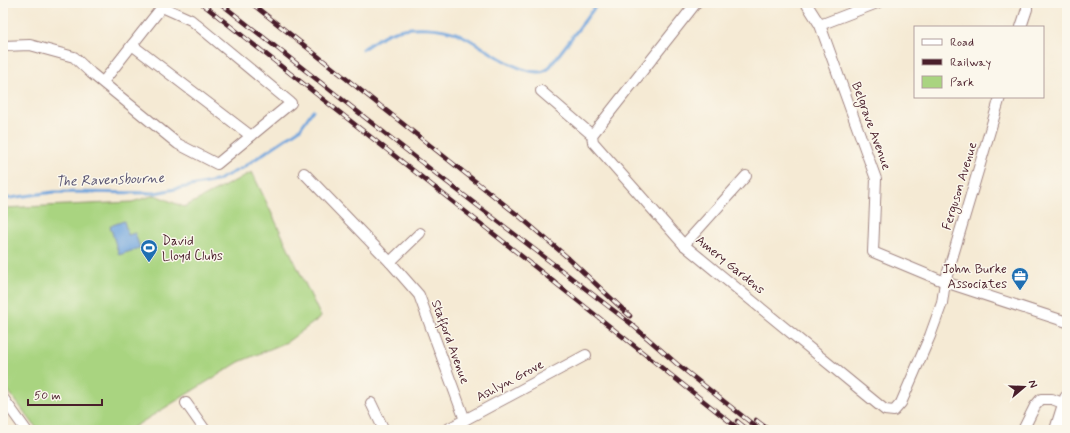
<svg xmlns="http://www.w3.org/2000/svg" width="1070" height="433" font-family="Mynerve,sans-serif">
<rect width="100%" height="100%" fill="#fbf7ec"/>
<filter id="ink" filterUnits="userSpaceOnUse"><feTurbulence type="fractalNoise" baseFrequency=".025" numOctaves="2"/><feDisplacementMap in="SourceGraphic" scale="8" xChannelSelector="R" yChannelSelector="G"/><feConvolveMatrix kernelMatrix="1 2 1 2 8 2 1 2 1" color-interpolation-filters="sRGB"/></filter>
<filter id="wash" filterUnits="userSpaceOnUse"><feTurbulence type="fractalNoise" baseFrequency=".012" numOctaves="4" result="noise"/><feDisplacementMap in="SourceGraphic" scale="16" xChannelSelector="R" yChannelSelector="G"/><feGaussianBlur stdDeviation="0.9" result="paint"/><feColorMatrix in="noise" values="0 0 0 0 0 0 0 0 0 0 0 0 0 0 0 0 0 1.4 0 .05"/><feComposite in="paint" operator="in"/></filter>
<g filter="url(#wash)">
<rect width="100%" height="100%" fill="#f5ead4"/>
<path fill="#a9d480" stroke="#7a7a56" d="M 252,172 L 321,317 L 287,342 L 239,362 L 129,430 L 38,430 L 3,384 L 3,208 L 132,202 L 155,195 L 184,207 Z"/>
<path fill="#71a5dd" stroke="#5e6284" d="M 124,221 L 128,235 L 135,233 L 140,248 L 119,255 L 110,226 Z"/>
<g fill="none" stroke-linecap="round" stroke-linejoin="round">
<g stroke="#71a5dd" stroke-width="3">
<path d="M 363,49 C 372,43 382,35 392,32 C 411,25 442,27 461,35 C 482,45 517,74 540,72 C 543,72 546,70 548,69 L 598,3"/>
<path d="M 3,199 L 54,192 L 155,193 L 216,181 L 242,168 L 300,129 L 313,110"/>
</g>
</g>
</g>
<g filter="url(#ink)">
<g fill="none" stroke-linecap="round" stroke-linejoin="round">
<defs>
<g id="minor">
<path d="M 696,3 L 592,135 L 593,142 L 684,245 L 885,410 L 894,411 L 901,403 L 930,336 L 942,303 L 945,282 L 1000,97"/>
<path d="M 806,3 L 820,25 L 876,179 L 873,252 L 945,282 L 1067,322"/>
<path d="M 162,7 L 191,20 L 291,103 L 251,136"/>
<path d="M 820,25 L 877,3"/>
<path d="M 1021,27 L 1027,9 L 1027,3"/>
<path d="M 132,45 L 162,7 L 158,3"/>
<path d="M 3,46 L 30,45 L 74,57 L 91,73 L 178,144 L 217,164 L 251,136 L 132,45 L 103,82"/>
<path d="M 541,91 L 592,135"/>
<path d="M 304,173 L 390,262 L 419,295 L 465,420"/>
<path d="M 684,245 L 746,176"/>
<path d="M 390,262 L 420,233"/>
<path d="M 3,398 L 26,430"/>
<path d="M 186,403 L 205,430"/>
<path d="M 371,403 L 384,430"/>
<path d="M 446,430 L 586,355"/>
<path d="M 1023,430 L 1035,406 L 1041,399 L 1052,399 L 1065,404"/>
</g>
<path id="highway" d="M 1057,430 L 1067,398"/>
</defs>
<use href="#minor" stroke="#a08480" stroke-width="12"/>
<use href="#highway" stroke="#a08480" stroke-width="16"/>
<use href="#minor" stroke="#fff" stroke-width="10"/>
<use href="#highway" stroke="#fff" stroke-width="14"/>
<defs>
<g id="rail">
<path d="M 201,3 L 495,235 L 740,430"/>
<path d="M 220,3 L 439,176 L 630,323 L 677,364 L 760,430"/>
<path d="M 251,3 L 519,216 L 567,257 L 630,316"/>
<path d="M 756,420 L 769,430"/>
<path d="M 737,421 L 748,430"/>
</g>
</defs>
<use href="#rail" stroke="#4a1f2b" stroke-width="4.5"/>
<use href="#rail" stroke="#fbf7ec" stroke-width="3" stroke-dasharray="9" stroke-linecap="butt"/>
</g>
</g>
<defs>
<symbol id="stadium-pin" viewBox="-11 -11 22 30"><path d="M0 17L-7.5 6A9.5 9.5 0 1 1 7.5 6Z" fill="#1f6fb2" stroke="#fbf7ec"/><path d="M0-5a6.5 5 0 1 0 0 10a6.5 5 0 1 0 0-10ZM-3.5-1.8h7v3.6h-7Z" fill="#fff"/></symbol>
<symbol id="office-pin" viewBox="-11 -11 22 30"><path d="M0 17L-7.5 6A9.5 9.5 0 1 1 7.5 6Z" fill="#1f6fb2" stroke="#fbf7ec"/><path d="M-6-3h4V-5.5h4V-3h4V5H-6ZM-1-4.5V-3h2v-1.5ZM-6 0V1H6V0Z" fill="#fff"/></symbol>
</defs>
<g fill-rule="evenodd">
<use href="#stadium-pin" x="139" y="238" width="20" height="27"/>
<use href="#office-pin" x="1010" y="266" width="20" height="27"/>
</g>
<g text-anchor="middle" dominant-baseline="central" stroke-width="3" stroke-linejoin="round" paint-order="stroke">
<g font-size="13" fill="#4a1f2b" stroke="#fbf7ec">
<text transform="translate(871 126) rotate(70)">Belgrave Avenue</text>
<text transform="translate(960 186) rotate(-73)">Ferguson Avenue</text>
<text transform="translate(730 265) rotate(39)">Amery Gardens</text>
<text transform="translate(450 342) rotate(70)">Stafford Avenue</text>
<text transform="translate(510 381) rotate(-28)">Ashlyn Grove</text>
</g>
<g font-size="13" fill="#4a1f2b" stroke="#fbf7ec" text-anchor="start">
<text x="162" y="241">David<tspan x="162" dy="15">Lloyd Clubs</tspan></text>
<text x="1007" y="269" text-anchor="end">John Burke<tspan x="1007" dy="15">Associates</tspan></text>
</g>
<g font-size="14" font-style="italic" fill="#5a5572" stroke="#fbf7ec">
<text transform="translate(110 180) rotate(-2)">The Ravensbourne</text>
</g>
</g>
<rect width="1070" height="433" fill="none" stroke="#fbf7ec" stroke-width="16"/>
<rect x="914" y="26" width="130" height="72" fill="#fbf7ec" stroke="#b4a19f"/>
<rect x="922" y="39" width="20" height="6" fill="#ffffff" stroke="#b4a19f"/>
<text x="950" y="46" font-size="12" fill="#4a1f2b">Road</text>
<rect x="922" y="59" width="20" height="6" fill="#4a1f2b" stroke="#b4a19f"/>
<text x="950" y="66" font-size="12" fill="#4a1f2b">Railway</text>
<rect x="922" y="76" width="20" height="12" fill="#a9d480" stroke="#b4a19f"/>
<text x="950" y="86" font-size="12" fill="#4a1f2b">Park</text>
<g transform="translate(1024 387) rotate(71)" stroke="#fbf7ec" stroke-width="3" paint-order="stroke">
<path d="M0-3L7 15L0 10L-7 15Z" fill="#4a1f2b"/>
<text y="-6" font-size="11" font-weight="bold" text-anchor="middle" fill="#4a1f2b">N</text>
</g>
<path d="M28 399v6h74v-6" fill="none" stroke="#4a1f2b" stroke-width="2"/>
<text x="34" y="399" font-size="12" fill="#4a1f2b" stroke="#fbf7ec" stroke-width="3" paint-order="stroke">50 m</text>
</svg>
